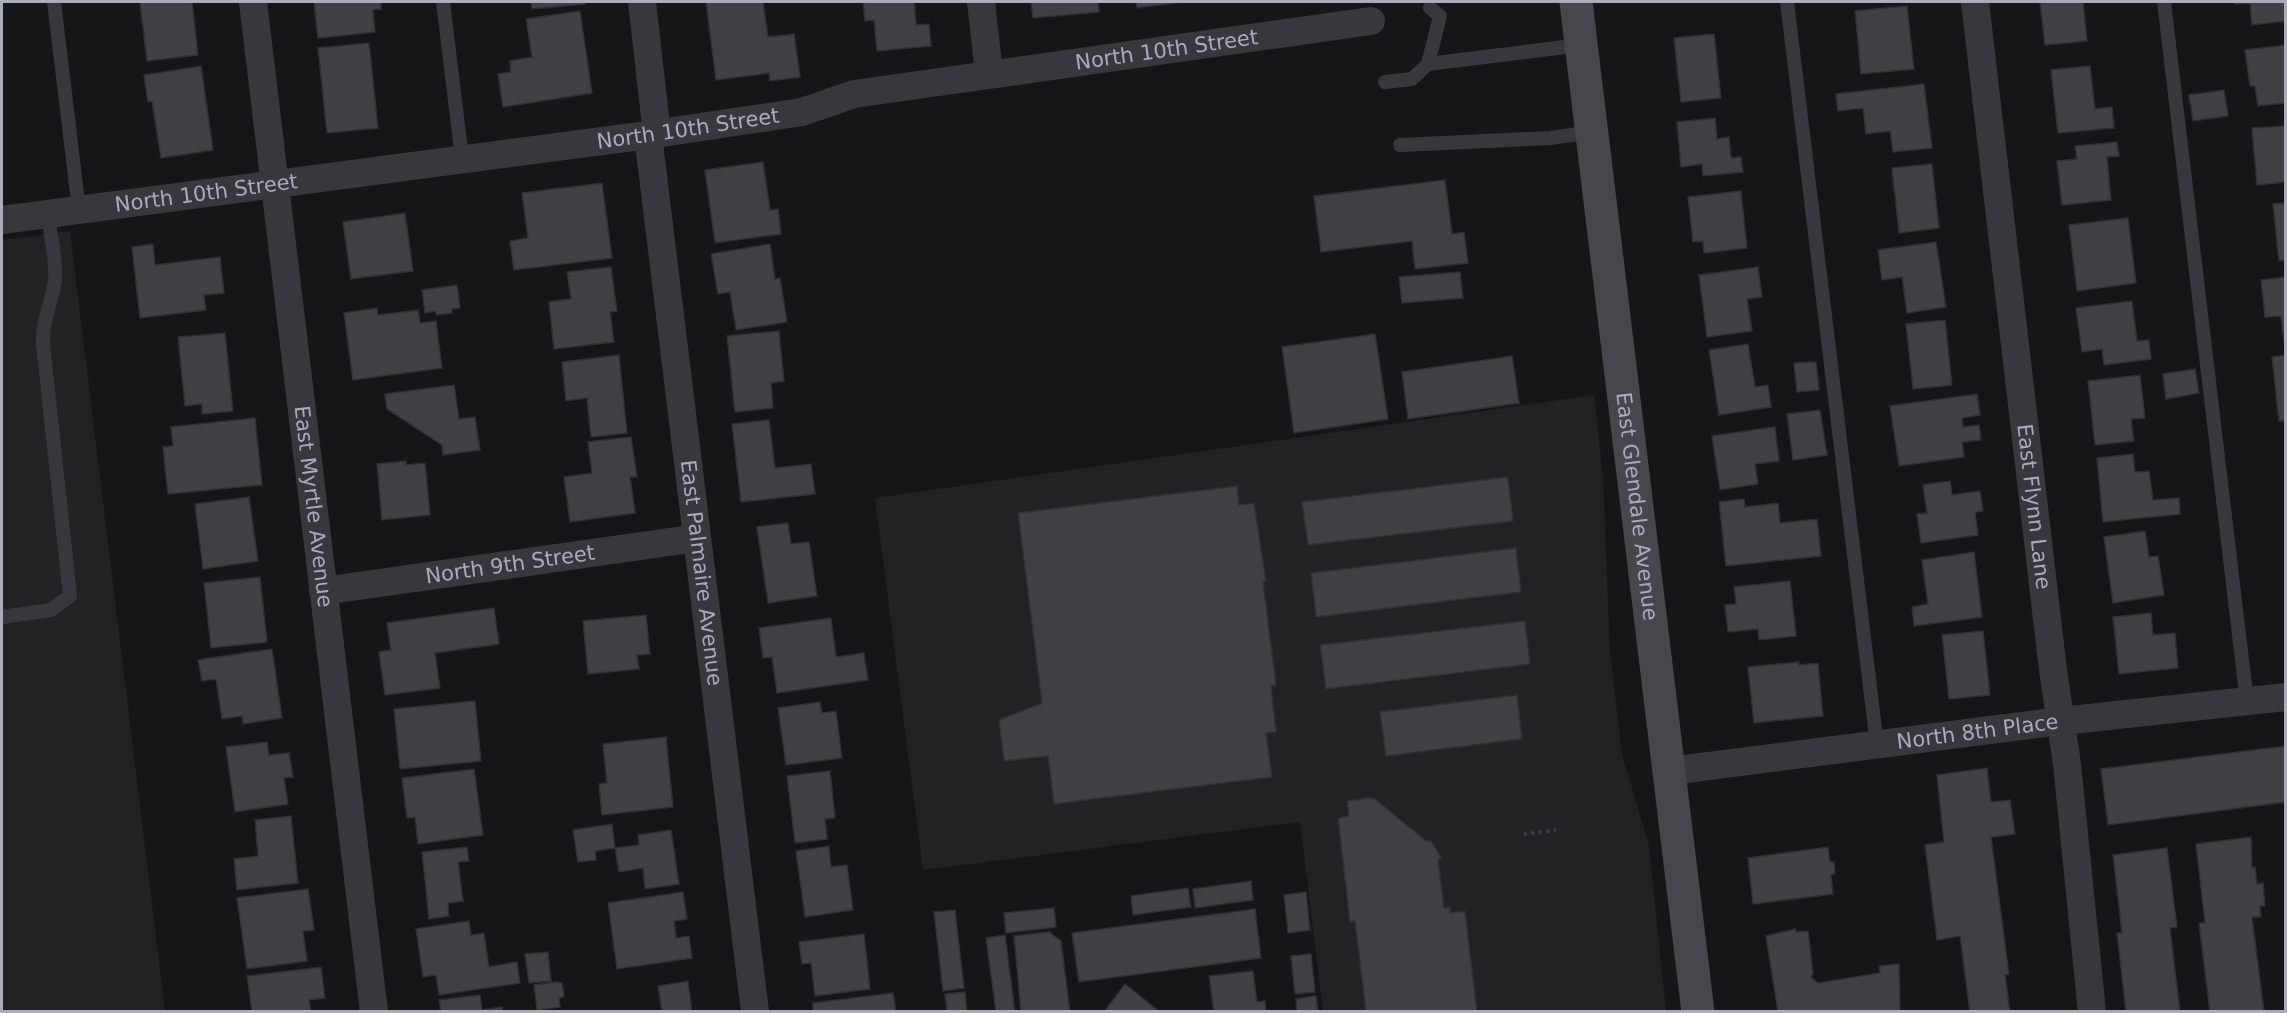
<svg xmlns="http://www.w3.org/2000/svg" width="2287" height="1013" font-family="'DejaVu Sans',sans-serif">
<rect width="100%" height="100%" fill="#161618"/>
<g fill="#222225">
<path d="M 70,231 L 165,1011 L 2,1011 L 2,240 Z"/>
<path d="M 1594,395 L 1603,478 L 1610,652 L 1622,754 L 1649,846 L 1666,1011 L 1323,1011 L 1300,822 L 923,870 L 875,498 Z"/>
</g>
<g fill="#404145" stroke="#303034" stroke-width="1.5">
<path d="M 140,2 L 192,2 L 198,55 L 147,61 Z"/>
<path d="M 314,2 L 381,2 L 381,9 L 373,10 L 375,32 L 318,38 Z"/>
<path d="M 531,2 L 585,2 L 585,4 L 532,9 Z"/>
<path d="M 706,2 L 763,2 L 768,37 L 794,34 L 800,77 L 770,81 L 769,73 L 716,80 Z"/>
<path d="M 863,2 L 914,2 L 916,25 L 929,24 L 931,46 L 877,51 L 874,20 L 865,21 Z"/>
<path d="M 1031,2 L 1098,2 L 1099,12 L 1033,18 Z"/>
<path d="M 1136,2 L 1182,2 L 1137,8 Z"/>
<path d="M 2040,2 L 2083,2 L 2087,41 L 2045,45 Z"/>
<path d="M 2235,2 L 2286,2 L 2286,21 L 2252,25 L 2250,3 L 2235,4 Z"/>
<path d="M 1907,6 L 1914,69 L 1861,74 L 1855,11 Z"/>
<path d="M 580,11 L 592,93 L 503,107 L 498,74 L 511,72 L 510,61 L 532,57 L 526,19 Z"/>
<path d="M 1714,34 L 1721,98 L 1681,102 L 1674,38 Z"/>
<path d="M 369,43 L 378,128 L 327,133 L 318,48 Z"/>
<path d="M 2286,45 L 2286,103 L 2258,106 L 2255,86 L 2250,86 L 2245,50 Z"/>
<path d="M 201,66 L 213,150 L 161,158 L 152,101 L 148,102 L 144,75 Z"/>
<path d="M 2090,66 L 2095,109 L 2112,107 L 2114,128 L 2058,133 L 2051,70 Z"/>
<path d="M 1924,84 L 1932,148 L 1893,152 L 1890,131 L 1866,134 L 1863,108 L 1838,111 L 1836,94 Z"/>
<path d="M 2224,90 L 2228,116 L 2193,121 L 2189,95 Z"/>
<path d="M 1715,118 L 1717,139 L 1729,137 L 1731,158 L 1741,157 L 1743,172 L 1703,176 L 1702,164 L 1681,167 L 1677,122 Z"/>
<path d="M 2286,126 L 2286,182 L 2257,185 L 2252,128 Z"/>
<path d="M 2117,142 L 2119,156 L 2107,157 L 2111,200 L 2062,205 L 2057,161 L 2077,159 L 2075,146 Z"/>
<path d="M 763,162 L 770,210 L 778,209 L 781,234 L 715,243 L 705,170 Z"/>
<path d="M 1932,164 L 1939,228 L 1899,233 L 1892,168 Z"/>
<path d="M 1445,180 L 1452,234 L 1464,232 L 1468,263 L 1415,269 L 1412,241 L 1321,252 L 1314,196 Z"/>
<path d="M 602,183 L 612,258 L 514,270 L 510,241 L 528,238 L 522,193 Z"/>
<path d="M 1741,191 L 1747,248 L 1704,253 L 1703,241 L 1693,242 L 1688,197 Z"/>
<path d="M 2286,203 L 2286,260 L 2279,261 L 2273,204 Z"/>
<path d="M 405,213 L 413,271 L 351,279 L 343,222 Z"/>
<path d="M 2128,218 L 2136,283 L 2077,291 L 2069,225 Z"/>
<path d="M 1936,242 L 1946,307 L 1907,313 L 1902,277 L 1882,280 L 1878,250 Z"/>
<path d="M 153,244 L 155,265 L 220,257 L 224,293 L 204,295 L 206,310 L 140,318 L 132,247 Z"/>
<path d="M 770,244 L 775,279 L 780,278 L 787,322 L 736,330 L 730,292 L 718,294 L 711,254 Z"/>
<path d="M 611,267 L 617,311 L 610,312 L 614,342 L 554,349 L 549,302 L 571,299 L 567,272 Z"/>
<path d="M 1758,267 L 1762,297 L 1747,299 L 1752,331 L 1707,337 L 1699,275 Z"/>
<path d="M 1460,272 L 1463,298 L 1402,303 L 1399,277 Z"/>
<path d="M 2286,277 L 2286,342 L 2284,342 L 2281,316 L 2265,317 L 2261,280 Z"/>
<path d="M 457,285 L 460,308 L 452,309 L 452,313 L 436,315 L 436,311 L 425,313 L 422,290 Z"/>
<path d="M 2132,301 L 2137,341 L 2149,340 L 2151,359 L 2104,365 L 2102,349 L 2082,352 L 2076,308 Z"/>
<path d="M 377,308 L 378,315 L 418,310 L 420,323 L 436,321 L 442,368 L 353,380 L 344,313 Z"/>
<path d="M 1945,320 L 1952,385 L 1913,389 L 1906,324 Z"/>
<path d="M 779,331 L 784,381 L 771,383 L 773,408 L 735,412 L 727,336 Z"/>
<path d="M 225,333 L 233,411 L 202,414 L 202,404 L 185,406 L 178,337 Z"/>
<path d="M 1375,334 L 1388,419 L 1294,433 L 1282,347 Z"/>
<path d="M 1748,344 L 1755,387 L 1768,385 L 1771,407 L 1719,415 L 1709,350 Z"/>
<path d="M 619,355 L 627,433 L 591,437 L 587,398 L 566,401 L 562,362 Z"/>
<path d="M 2286,355 L 2286,421 L 2279,421 L 2272,357 Z"/>
<path d="M 1512,356 L 1519,403 L 1408,419 L 1402,372 Z"/>
<path d="M 1816,362 L 1819,390 L 1797,392 L 1794,363 Z"/>
<path d="M 2195,369 L 2199,393 L 2166,399 L 2163,374 Z"/>
<path d="M 2140,375 L 2145,418 L 2131,419 L 2134,441 L 2095,445 L 2088,381 Z"/>
<path d="M 454,385 L 459,419 L 475,417 L 480,450 L 443,455 L 442,445 L 387,409 L 385,394 Z"/>
<path d="M 1977,394 L 1980,415 L 1962,418 L 1963,427 L 1979,425 L 1981,440 L 1962,442 L 1964,457 L 1899,466 L 1890,406 Z"/>
<path d="M 1820,410 L 1827,455 L 1793,460 L 1787,414 Z"/>
<path d="M 255,418 L 262,485 L 168,494 L 163,447 L 173,446 L 171,427 Z"/>
<path d="M 769,420 L 775,468 L 811,464 L 815,494 L 741,502 L 732,424 Z"/>
<path d="M 1775,427 L 1779,461 L 1755,464 L 1758,484 L 1720,490 L 1712,436 Z"/>
<path d="M 631,437 L 637,477 L 630,477 L 635,513 L 570,522 L 564,477 L 592,473 L 588,442 Z"/>
<path d="M 2133,454 L 2135,472 L 2149,471 L 2153,500 L 2179,498 L 2180,514 L 2103,522 L 2097,458 Z"/>
<path d="M 406,461 L 406,465 L 425,463 L 430,515 L 382,520 L 377,464 Z"/>
<path d="M 1508,477 L 1513,521 L 1308,545 L 1302,502 Z"/>
<path d="M 1950,481 L 1952,495 L 1980,491 L 1983,511 L 1975,512 L 1978,535 L 1921,543 L 1917,514 L 1927,513 L 1923,485 Z"/>
<path d="M 1237,486 L 1239,505 L 1254,503 L 1266,581 L 1263,582 L 1276,685 L 1271,686 L 1276,732 L 1266,733 L 1272,777 L 1054,804 L 1048,756 L 1004,761 L 999,720 L 1042,703 L 1018,513 Z"/>
<path d="M 249,497 L 258,561 L 203,569 L 195,504 Z"/>
<path d="M 1744,499 L 1745,507 L 1778,503 L 1780,523 L 1817,519 L 1821,556 L 1726,566 L 1719,502 Z"/>
<path d="M 788,523 L 791,544 L 809,542 L 817,596 L 768,603 L 757,527 Z"/>
<path d="M 2145,531 L 2149,557 L 2158,556 L 2164,595 L 2113,603 L 2104,537 Z"/>
<path d="M 1516,548 L 1521,592 L 1316,617 L 1311,573 Z"/>
<path d="M 1974,552 L 1982,617 L 1914,626 L 1912,607 L 1928,604 L 1922,560 Z"/>
<path d="M 260,577 L 267,642 L 211,648 L 204,583 Z"/>
<path d="M 1790,581 L 1796,636 L 1759,640 L 1758,629 L 1728,632 L 1725,605 L 1736,604 L 1734,587 Z"/>
<path d="M 494,608 L 499,644 L 435,653 L 440,688 L 385,695 L 379,652 L 391,650 L 387,623 Z"/>
<path d="M 2151,613 L 2153,635 L 2175,633 L 2178,668 L 2119,674 L 2113,617 Z"/>
<path d="M 646,615 L 650,654 L 637,655 L 639,669 L 588,674 L 583,621 Z"/>
<path d="M 831,618 L 836,657 L 864,653 L 868,680 L 777,693 L 772,657 L 763,658 L 759,628 Z"/>
<path d="M 1525,621 L 1530,664 L 1326,689 L 1320,645 Z"/>
<path d="M 1983,631 L 1990,695 L 1949,699 L 1942,635 Z"/>
<path d="M 272,649 L 282,718 L 243,724 L 242,716 L 222,719 L 216,679 L 202,681 L 198,660 Z"/>
<path d="M 1799,662 L 1799,665 L 1818,663 L 1823,716 L 1754,723 L 1748,667 Z"/>
<path d="M 1517,695 L 1522,739 L 1386,756 L 1380,712 Z"/>
<path d="M 475,701 L 481,761 L 400,769 L 394,709 Z"/>
<path d="M 820,702 L 822,713 L 836,711 L 842,758 L 786,765 L 778,708 Z"/>
<path d="M 666,737 L 673,807 L 602,815 L 599,784 L 607,783 L 603,744 Z"/>
<path d="M 267,742 L 269,755 L 289,753 L 293,777 L 284,778 L 288,804 L 235,812 L 226,747 Z"/>
<path d="M 2286,746 L 2286,802 L 2108,825 L 2101,769 Z"/>
<path d="M 1987,768 L 1991,802 L 2010,800 L 2015,834 L 1991,837 L 2009,974 L 2005,975 L 2010,1012 L 1970,1012 L 1960,936 L 1937,940 L 1925,845 L 1944,842 L 1937,775 Z"/>
<path d="M 474,769 L 483,835 L 418,844 L 415,817 L 407,818 L 402,778 Z"/>
<path d="M 830,771 L 835,818 L 825,819 L 827,839 L 795,843 L 787,776 Z"/>
<path d="M 1369,798 L 1375,799 L 1426,841 L 1431,841 L 1442,858 L 1438,860 L 1444,908 L 1450,907 L 1450,913 L 1465,911 L 1477,1012 L 1366,1012 L 1355,921 L 1350,922 L 1338,818 L 1349,816 L 1347,801 Z"/>
<path d="M 291,816 L 298,883 L 237,890 L 234,859 L 258,856 L 255,820 Z"/>
<path d="M 612,824 L 615,848 L 595,851 L 596,860 L 578,862 L 573,830 Z"/>
<path d="M 671,830 L 679,884 L 645,889 L 643,868 L 619,872 L 615,848 L 639,845 L 638,835 Z"/>
<path d="M 2251,837 L 2252,868 L 2255,867 L 2257,884 L 2263,883 L 2265,906 L 2260,906 L 2261,917 L 2252,917 L 2264,1012 L 2210,1012 L 2199,923 L 2205,923 L 2196,844 Z"/>
<path d="M 829,846 L 831,867 L 847,865 L 853,910 L 805,917 L 796,851 Z"/>
<path d="M 467,847 L 469,861 L 458,862 L 463,901 L 448,903 L 449,916 L 429,919 L 422,852 Z"/>
<path d="M 1828,847 L 1830,862 L 1834,862 L 1835,874 L 1831,875 L 1833,894 L 1753,904 L 1748,858 Z"/>
<path d="M 2167,848 L 2177,927 L 2170,928 L 2180,1012 L 2126,1012 L 2117,933 L 2122,933 L 2113,855 Z"/>
<path d="M 1251,881 L 1253,900 L 1195,908 L 1193,889 Z"/>
<path d="M 1188,888 L 1191,907 L 1133,915 L 1131,896 Z"/>
<path d="M 308,889 L 314,930 L 303,931 L 307,961 L 247,969 L 237,898 Z"/>
<path d="M 683,892 L 687,919 L 674,921 L 676,938 L 689,936 L 692,958 L 617,969 L 608,903 Z"/>
<path d="M 1306,892 L 1310,930 L 1288,933 L 1284,895 Z"/>
<path d="M 1054,908 L 1056,927 L 1006,933 L 1004,913 Z"/>
<path d="M 1255,909 L 1261,958 L 1079,982 L 1072,933 Z"/>
<path d="M 955,910 L 964,988 L 943,991 L 934,912 Z"/>
<path d="M 469,921 L 471,935 L 484,933 L 489,967 L 517,962 L 520,983 L 439,995 L 436,975 L 423,977 L 416,929 Z"/>
<path d="M 1795,929 L 1796,932 L 1808,931 L 1813,974 L 1811,977 L 1818,983 L 1880,973 L 1879,966 L 1899,964 L 1900,1011 L 1778,1012 L 1766,936 Z"/>
<path d="M 1049,932 L 1061,941 L 1070,1012 L 1021,1012 L 1014,936 Z"/>
<path d="M 864,934 L 870,989 L 815,996 L 811,963 L 802,964 L 799,942 Z"/>
<path d="M 1005,935 L 1015,1012 L 996,1012 L 986,938 Z"/>
<path d="M 548,952 L 551,981 L 529,983 L 525,954 Z"/>
<path d="M 1311,954 L 1315,992 L 1295,994 L 1291,956 Z"/>
<path d="M 321,967 L 325,998 L 309,1000 L 311,1012 L 252,1012 L 247,976 Z"/>
<path d="M 1253,971 L 1257,1002 L 1265,1001 L 1266,1012 L 1214,1012 L 1209,976 Z"/>
<path d="M 688,981 L 692,1012 L 662,1012 L 658,986 Z"/>
<path d="M 557,982 L 562,983 L 564,997 L 559,998 L 560,1007 L 537,1010 L 534,985 Z"/>
<path d="M 1125,984 L 1160,1012 L 1104,1012 Z"/>
<path d="M 965,992 L 967,1012 L 947,1012 L 945,994 Z"/>
<path d="M 893,993 L 896,1012 L 813,1012 L 813,1003 Z"/>
<path d="M 480,995 L 482,1010 L 502,1007 L 503,1012 L 441,1012 L 439,1000 Z"/>
<path d="M 1316,996 L 1318,1012 L 1297,1012 L 1296,999 Z"/>
</g>
<g fill="none" stroke-linecap="round" stroke-linejoin="round">
<path stroke="#3d3f44" stroke-width="4" stroke-dasharray="3 4.5" stroke-linecap="butt" d="M 1524,834 L 1556,830"/>
<g stroke="#37383d" stroke-width="14">
<path d="M 54,2 L 79,210"/>
<path d="M 443,2 L 462,158"/>
<path d="M 1787,2 L 1877,745"/>
<path d="M 2164,2 L 2247,702"/>
<path d="M 1428,64 L 1440,16 L 1430,8"/>
<path d="M 1385,82 L 1412,79 L 1428,64 L 1581,45"/>
<path d="M 1400,145 L 1550,138 L 1592,132"/>
<path d="M 2,617 L 51,610 L 70,596 L 43,344 C 42,320 52,303 55,280 C 57,260 50,234 48,214"/>
</g>
<g stroke="#37383d" stroke-width="28">
<path id="s1" d="M 253,2 L 374,1012"/>
<path d="M 642,2 L 657,134"/>
<path d="M 981,2 L 989,73"/>
<path id="s2" d="M 1975,2 L 2053,670 L 2067,764 L 2092,1012"/>
<path id="s3" d="M 648,135 L 755,1012"/>
<path id="s4" d="M 2,220 L 648,135 L 802,112 L 854,94 L 1371,21"/>
<path id="s5" d="M 323,591 L 697,538"/>
<path id="s6" d="M 1670,771 L 2061,721 L 2286,697"/>
</g>
<path stroke="#45474d" stroke-width="33" id="s7" d="M 1576,2 L 1698,1012"/>
</g>
<g text-anchor="middle" dominant-baseline="central" stroke-width="5" stroke-linejoin="round" paint-order="stroke">
<g font-size="21" fill="#a8adb8" stroke="#111113">
<text stroke="none"><textPath href="#s4" startOffset="1178">North 10th Street</textPath></text>
<text stroke="none"><textPath href="#s4" startOffset="692">North 10th Street</textPath></text>
<text stroke="none"><textPath href="#s4" startOffset="206">North 10th Street</textPath></text>
<text stroke="none"><textPath href="#s7" startOffset="508">East Glendale Avenue</textPath></text>
<text stroke="none"><textPath href="#s2" startOffset="508">East Flynn Lane</textPath></text>
<text stroke="none"><textPath href="#s1" startOffset="508">East Myrtle Avenue</textPath></text>
<text stroke="none"><textPath href="#s5" startOffset="189">North 9th Street</textPath></text>
<text stroke="none"><textPath href="#s3" startOffset="441">East Palmaire Avenue</textPath></text>
<text stroke="none"><textPath href="#s6" startOffset="310">North 8th Place</textPath></text>
</g>
</g>
<rect width="2287" height="1013" fill="none" stroke="#a8adb8" stroke-width="6"/>
</svg>
